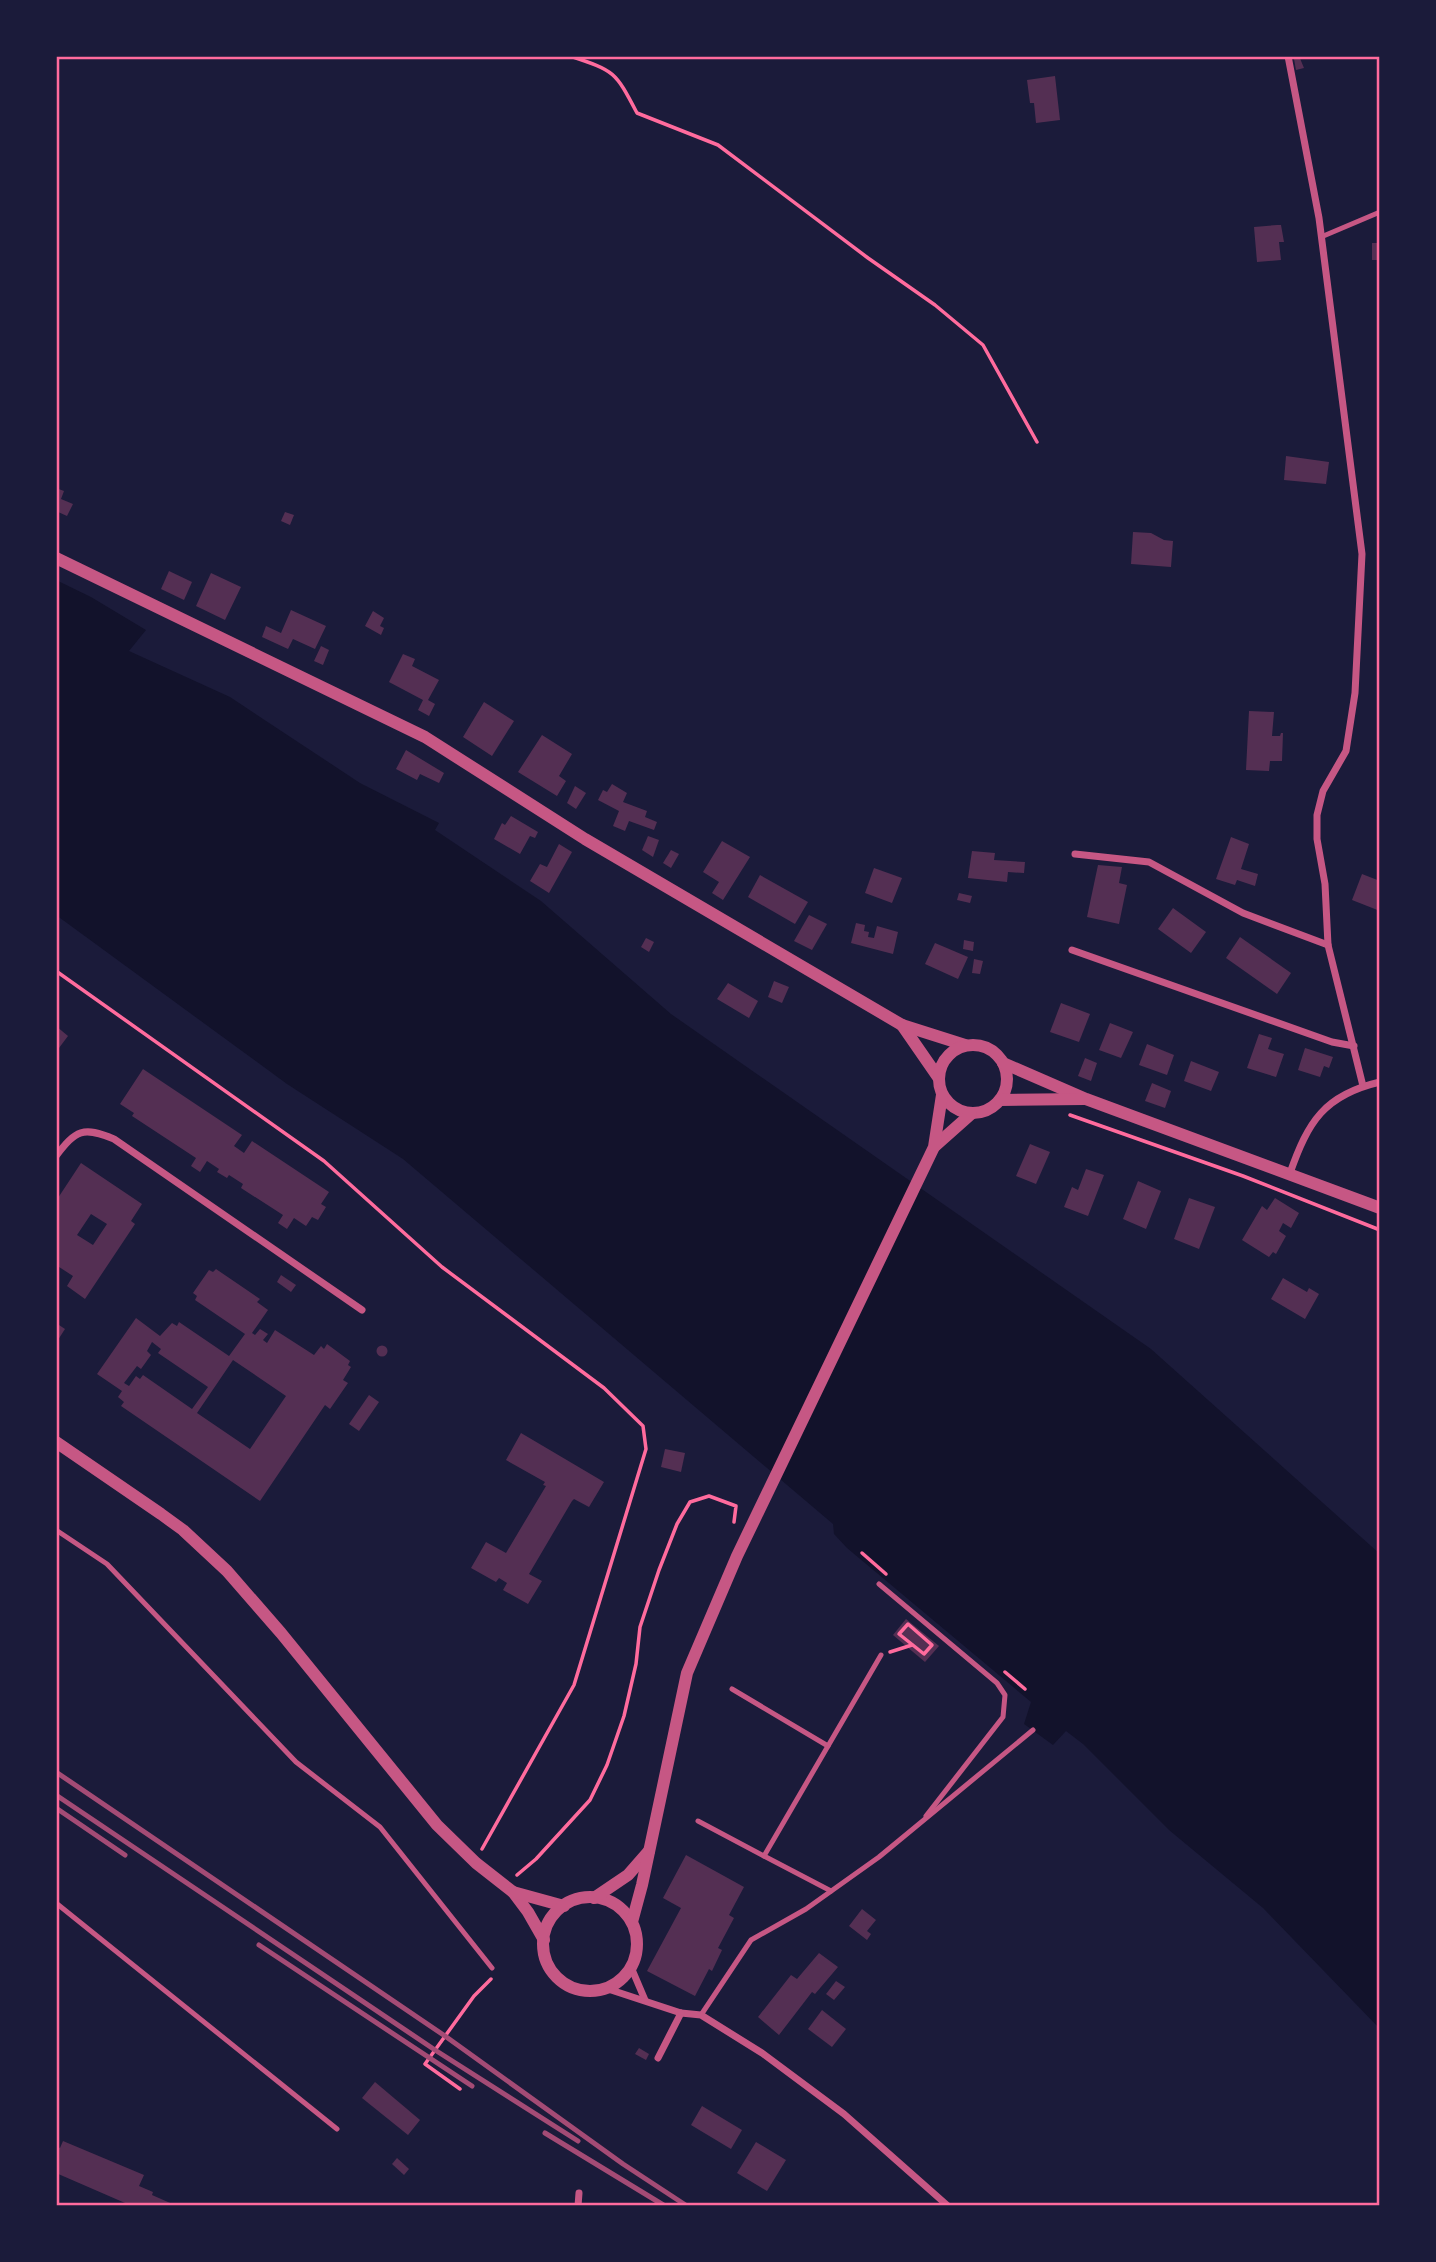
<svg xmlns="http://www.w3.org/2000/svg" width="1436" height="2262" font-family="'Noto Sans',sans-serif">
<rect width="100%" height="100%" fill="#1b1b3a"/>
<path fill="#12122b" d="M 56,580 L 91,597 L 146,630 L 129,651 L 230,697 L 360,783 L 439,823 L 435,830 L 541,901 L 671,1014 L 1151,1349 L 1380,1554 L 1380,2029 L 1263,1908 L 1169,1830 L 1083,1744 L 1066,1731 L 1053,1745 L 1024,1724 L 1031,1702 L 847,1548 L 834,1534 L 833,1524 L 403,1159 L 287,1084 L 56,915 Z"/>
<g fill="#542f53" fill-rule="evenodd">
<path d="M 1299,56 L 1304,68 L 1296,70 L 1294,59 Z"/>
<path d="M 1055,76 L 1060,120 L 1036,123 L 1034,103 L 1030,103 L 1027,80 Z"/>
<path d="M 1277,225 L 1281,225 L 1284,242 L 1279,242 L 1281,260 L 1257,262 L 1254,227 Z"/>
<rect x="1372" y="243" width="8" height="17"/>
<path d="M 1286,456 L 1329,462 L 1326,484 L 1284,480 Z"/>
<path d="M 56,488 L 64,491 L 61,499 L 73,504 L 67,516 L 56,511 Z"/>
<path d="M 285,512 L 294,515 L 290,525 L 281,521 Z"/>
<path d="M 1133,532 L 1151,533 L 1164,540 L 1173,541 L 1171,567 L 1131,564 Z"/>
<path d="M 169,571 L 192,582 L 184,600 L 161,589 Z"/>
<path d="M 211,573 L 241,587 L 225,620 L 196,606 Z"/>
<path d="M 291,610 L 326,626 L 315,649 L 293,639 L 288,649 L 262,637 L 266,626 L 281,633 Z"/>
<path d="M 373,611 L 384,618 L 380,626 L 384,628 L 381,635 L 365,626 Z"/>
<path d="M 321,646 L 329,650 L 323,665 L 314,661 Z"/>
<path d="M 403,654 L 415,659 L 412,666 L 439,680 L 428,700 L 435,704 L 429,716 L 418,710 L 423,700 L 389,682 Z"/>
<path d="M 484,702 L 514,721 L 492,756 L 463,737 Z"/>
<path d="M 1249,711 L 1274,712 L 1272,736 L 1280,736 L 1281,733 L 1283,733 L 1282,761 L 1270,761 L 1269,771 L 1246,770 Z"/>
<path d="M 542,735 L 572,754 L 559,776 L 566,781 L 557,796 L 518,772 Z"/>
<path d="M 406,750 L 444,773 L 439,783 L 420,774 L 417,780 L 396,769 Z"/>
<path d="M 612,784 L 627,793 L 623,802 L 647,811 L 645,817 L 657,822 L 654,830 L 629,821 L 625,831 L 613,826 L 619,811 L 598,800 L 603,790 L 607,792 Z"/>
<path d="M 575,786 L 586,793 L 576,809 L 567,803 Z"/>
<path d="M 511,816 L 538,832 L 535,838 L 530,836 L 520,854 L 494,839 L 502,823 L 505,825 Z"/>
<path d="M 648,836 L 659,840 L 653,857 L 642,850 Z"/>
<path d="M 1231,837 L 1249,844 L 1241,869 L 1258,874 L 1255,886 L 1237,880 L 1235,885 L 1216,879 Z"/>
<path d="M 722,841 L 750,857 L 723,900 L 712,893 L 719,882 L 703,872 Z"/>
<path d="M 559,844 L 572,852 L 549,893 L 530,881 L 540,864 L 547,867 Z"/>
<path d="M 671,850 L 679,854 L 671,868 L 663,863 Z"/>
<path d="M 972,851 L 995,853 L 994,860 L 1025,862 L 1024,873 L 1008,872 L 1007,882 L 968,878 Z"/>
<path d="M 1098,865 L 1122,867 L 1119,883 L 1127,885 L 1119,924 L 1087,917 Z"/>
<path d="M 874,868 L 902,878 L 892,903 L 865,893 Z"/>
<path d="M 1362,874 L 1380,881 L 1380,911 L 1352,900 Z"/>
<path d="M 760,875 L 808,902 L 795,924 L 748,897 Z"/>
<path d="M 959,893 L 972,896 L 970,903 L 957,900 Z"/>
<path d="M 1173,908 L 1206,932 L 1191,953 L 1158,929 Z"/>
<path d="M 809,915 L 827,924 L 812,950 L 794,941 Z"/>
<path d="M 856,923 L 865,925 L 864,931 L 869,932 L 868,937 L 874,938 L 877,926 L 898,932 L 893,954 L 851,943 Z"/>
<path d="M 1240,937 L 1291,973 L 1277,994 L 1226,958 Z"/>
<path d="M 646,938 L 654,942 L 649,952 L 641,947 Z"/>
<path d="M 964,940 L 974,942 L 973,951 L 963,949 Z"/>
<path d="M 935,943 L 968,957 L 958,979 L 925,964 Z"/>
<path d="M 974,959 L 983,961 L 980,974 L 972,973 Z"/>
<path d="M 774,981 L 789,987 L 782,1003 L 768,997 Z"/>
<path d="M 728,983 L 758,1001 L 749,1018 L 717,999 Z"/>
<path d="M 1061,1003 L 1090,1014 L 1079,1042 L 1050,1032 Z"/>
<path d="M 1110,1023 L 1133,1032 L 1121,1058 L 1099,1050 Z"/>
<path d="M 56,1026 L 68,1036 L 56,1052 Z"/>
<path d="M 1259,1034 L 1272,1038 L 1268,1049 L 1284,1054 L 1276,1077 L 1247,1068 Z"/>
<path d="M 1147,1044 L 1174,1055 L 1167,1075 L 1139,1065 Z"/>
<path d="M 1305,1048 L 1333,1057 L 1329,1068 L 1324,1066 L 1320,1077 L 1298,1070 Z"/>
<path d="M 1085,1058 L 1097,1063 L 1091,1081 L 1078,1076 Z"/>
<path d="M 1191,1061 L 1219,1072 L 1211,1091 L 1184,1081 Z"/>
<path d="M 143,1069 L 242,1135 L 234,1146 L 244,1153 L 252,1141 L 329,1192 L 321,1204 L 326,1207 L 318,1220 L 312,1217 L 306,1226 L 294,1218 L 287,1229 L 278,1223 L 283,1215 L 241,1188 L 243,1184 L 229,1175 L 227,1178 L 217,1172 L 219,1169 L 207,1161 L 200,1172 L 191,1166 L 196,1158 L 132,1116 L 134,1113 L 120,1104 Z"/>
<path d="M 1152,1083 L 1171,1091 L 1165,1108 L 1145,1101 Z"/>
<path d="M 1030,1144 L 1050,1152 L 1036,1184 L 1016,1176 Z"/>
<path d="M 81,1163 L 142,1204 L 131,1221 L 135,1224 L 85,1299 L 67,1286 L 73,1276 L 56,1265 L 56,1201 ZM 91,1214 L 107,1224 L 93,1245 L 77,1235 Z"/>
<path d="M 1086,1169 L 1104,1175 L 1088,1216 L 1064,1207 L 1072,1187 L 1078,1190 Z"/>
<path d="M 1138,1181 L 1161,1191 L 1146,1229 L 1123,1219 Z"/>
<path d="M 1189,1198 L 1215,1207 L 1199,1249 L 1174,1239 Z"/>
<path d="M 1275,1198 L 1299,1213 L 1291,1228 L 1283,1223 L 1279,1231 L 1286,1236 L 1276,1254 L 1273,1252 L 1269,1257 L 1242,1240 L 1262,1206 L 1267,1210 Z"/>
<path d="M 216,1269 L 260,1299 L 257,1302 L 268,1310 L 252,1333 L 255,1335 L 260,1329 L 268,1334 L 263,1340 L 267,1343 L 275,1330 L 314,1355 L 321,1346 L 324,1349 L 327,1344 L 350,1361 L 348,1365 L 351,1367 L 343,1380 L 348,1383 L 330,1409 L 325,1405 L 260,1501 L 121,1406 L 124,1402 L 118,1397 L 122,1391 L 97,1374 L 136,1318 L 160,1336 L 172,1323 L 177,1326 L 179,1322 L 229,1356 L 245,1334 L 195,1300 L 197,1296 L 193,1293 L 209,1270 L 213,1272 ZM 152,1342 L 161,1349 L 158,1353 L 208,1387 L 192,1409 L 143,1375 L 140,1379 L 136,1376 L 129,1386 L 124,1383 L 137,1366 L 141,1369 L 151,1355 L 147,1351 ZM 233,1360 L 286,1396 L 250,1449 L 197,1413 Z"/>
<path d="M 281,1275 L 296,1285 L 291,1292 L 277,1282 Z"/>
<path d="M 1283,1278 L 1307,1292 L 1309,1288 L 1319,1294 L 1305,1319 L 1271,1299 Z"/>
<path d="M 56,1323 L 65,1329 L 56,1343 Z"/>
<circle cx="382" cy="1351" r="5.5"/>
<path d="M 369,1395 L 379,1402 L 359,1431 L 349,1424 Z"/>
<path d="M 521,1433 L 604,1482 L 589,1507 L 574,1499 L 572,1501 L 529,1574 L 542,1581 L 528,1604 L 503,1590 L 507,1583 L 499,1578 L 496,1582 L 471,1568 L 486,1542 L 506,1553 L 546,1486 L 543,1485 L 545,1482 L 506,1460 Z"/>
<path d="M 665,1449 L 685,1453 L 681,1472 L 661,1467 Z"/>
<path d="M 906,1619 L 939,1646 L 925,1662 L 893,1635 Z"/>
<path d="M 686,1855 L 744,1887 L 729,1915 L 734,1918 L 718,1948 L 722,1950 L 712,1971 L 709,1969 L 695,1996 L 647,1971 L 681,1908 L 663,1898 Z"/>
<path d="M 862,1909 L 876,1920 L 867,1931 L 871,1934 L 867,1940 L 849,1926 Z"/>
<path d="M 819,1953 L 838,1967 L 815,1994 L 812,1992 L 779,2035 L 758,2017 L 791,1975 L 797,1979 Z"/>
<path d="M 836,1981 L 845,1987 L 834,2000 L 826,1994 Z"/>
<path d="M 822,2010 L 846,2029 L 832,2047 L 808,2029 Z"/>
<path d="M 639,2048 L 649,2054 L 646,2060 L 635,2054 Z"/>
<path d="M 375,2082 L 420,2120 L 408,2135 L 362,2098 Z"/>
<path d="M 702,2106 L 742,2130 L 731,2149 L 691,2125 Z"/>
<path d="M 63,2141 L 144,2175 L 139,2186 L 153,2192 L 152,2195 L 177,2206 L 132,2206 L 56,2173 L 56,2146 L 60,2148 Z"/>
<path d="M 756,2142 L 786,2160 L 767,2191 L 737,2173 Z"/>
<path d="M 397,2158 L 409,2169 L 404,2175 L 392,2164 Z"/>
</g>
<g fill="none" stroke-linecap="round" stroke-linejoin="round">
<g stroke="#ff6b9d" stroke-width="3.5">
<path d="M 570,56 C 615,71 615,71 637,113 L 718,145 L 868,258 L 935,305 L 983,345 L 1037,442"/>
<path d="M 56,971 L 324,1161 L 442,1267 L 604,1388 L 643,1426 L 646,1449 L 574,1685 L 482,1849"/>
<path d="M 1070,1115 L 1243,1176 L 1380,1230"/>
<path d="M 862,1553 L 886,1574"/>
<path d="M 908,1624 L 932,1645 L 924,1654 L 899,1634 Z"/>
<path d="M 890,1652 L 912,1645"/>
<path d="M 1005,1672 L 1025,1689"/>
<path d="M 517,1875 L 536,1859 L 590,1800 L 607,1765 L 624,1716 L 636,1664 L 640,1627 L 659,1570 L 677,1524 L 690,1502 L 709,1496 L 736,1506 L 734,1522"/>
<path d="M 460,2089 L 425,2064 L 474,1996 L 491,1979"/>
</g>
<g stroke="#c65784" stroke-width="5">
<path d="M 1321,237 L 1380,212"/>
<path d="M 56,1530 L 107,1564 L 296,1762 L 380,1827 L 492,1968"/>
<path d="M 879,1584 L 997,1683 L 1005,1695 L 1003,1717 L 926,1816"/>
<path d="M 732,1689 L 828,1746 L 764,1856 L 831,1891"/>
<path d="M 828,1746 L 881,1655"/>
<path d="M 698,1821 L 764,1856"/>
<path d="M 56,1903 L 337,2129"/>
<path d="M 701,2015 L 751,1940 L 806,1909 L 879,1857 L 1033,1730"/>
</g>
<g stroke="#c65784" stroke-width="7">
<path d="M 1288,56 L 1319,218 L 1362,554 L 1355,693 L 1346,751 L 1323,791 L 1317,815 L 1317,839 L 1325,884 L 1328,945 L 1363,1086"/>
<path d="M 1075,854 L 1149,862 L 1243,913 L 1328,945"/>
<path d="M 1072,950 L 1332,1042 L 1354,1046"/>
<path d="M 56,1156 C 76,1130 83,1126 114,1139 L 362,1310"/>
<path d="M 1290,1173 C 1308,1122 1324,1095 1380,1082"/>
<path d="M 631,1967 L 645,2000"/>
<path d="M 605,1988 L 681,2013 L 701,2015 L 762,2053 L 844,2114 L 948,2206"/>
<path d="M 658,2058 L 681,2013"/>
<path d="M 578,2206 L 579,2193"/>
</g>
<g stroke="#c65784" stroke-width="12">
<path d="M 56,558 L 425,737 L 585,839 L 902,1025 L 965,1045"/>
<path d="M 902,1025 L 938,1077"/>
<circle cx="973" cy="1079" r="34"/>
<path d="M 1003,1063 L 1086,1099 L 1380,1208"/>
<path d="M 1000,1100 L 1084,1099"/>
<path d="M 935,1146 L 971,1114"/>
<path d="M 56,1442 L 161,1514 L 183,1530 L 227,1571 L 281,1633 L 437,1825 L 476,1863 L 513,1892 L 528,1912 L 544,1940"/>
<path d="M 513,1892 L 564,1906"/>
<circle cx="590" cy="1944" r="47"/>
<path d="M 594,1898 L 628,1875 L 649,1851"/>
<path d="M 632,1922 L 642,1885 L 687,1673 L 737,1556 L 934,1147 L 942,1095"/>
</g>
<g stroke="#a44b75" stroke-width="5">
<path d="M 56,1772 L 445,2036 L 623,2164 L 687,2206"/>
<path d="M 56,1795 L 435,2050 L 578,2141"/>
<path d="M 56,1808 L 125,1855"/>
<path d="M 259,1945 L 472,2086"/>
<path d="M 545,2133 L 665,2206"/>
</g>
</g>
<rect width="1436" height="2262" fill="none" stroke="#1b1b3a" stroke-width="116"/>
<rect x="58" y="58" width="1320" height="2146" fill="none" stroke="#ff6b9d" stroke-width="2.5"/>
</svg>
